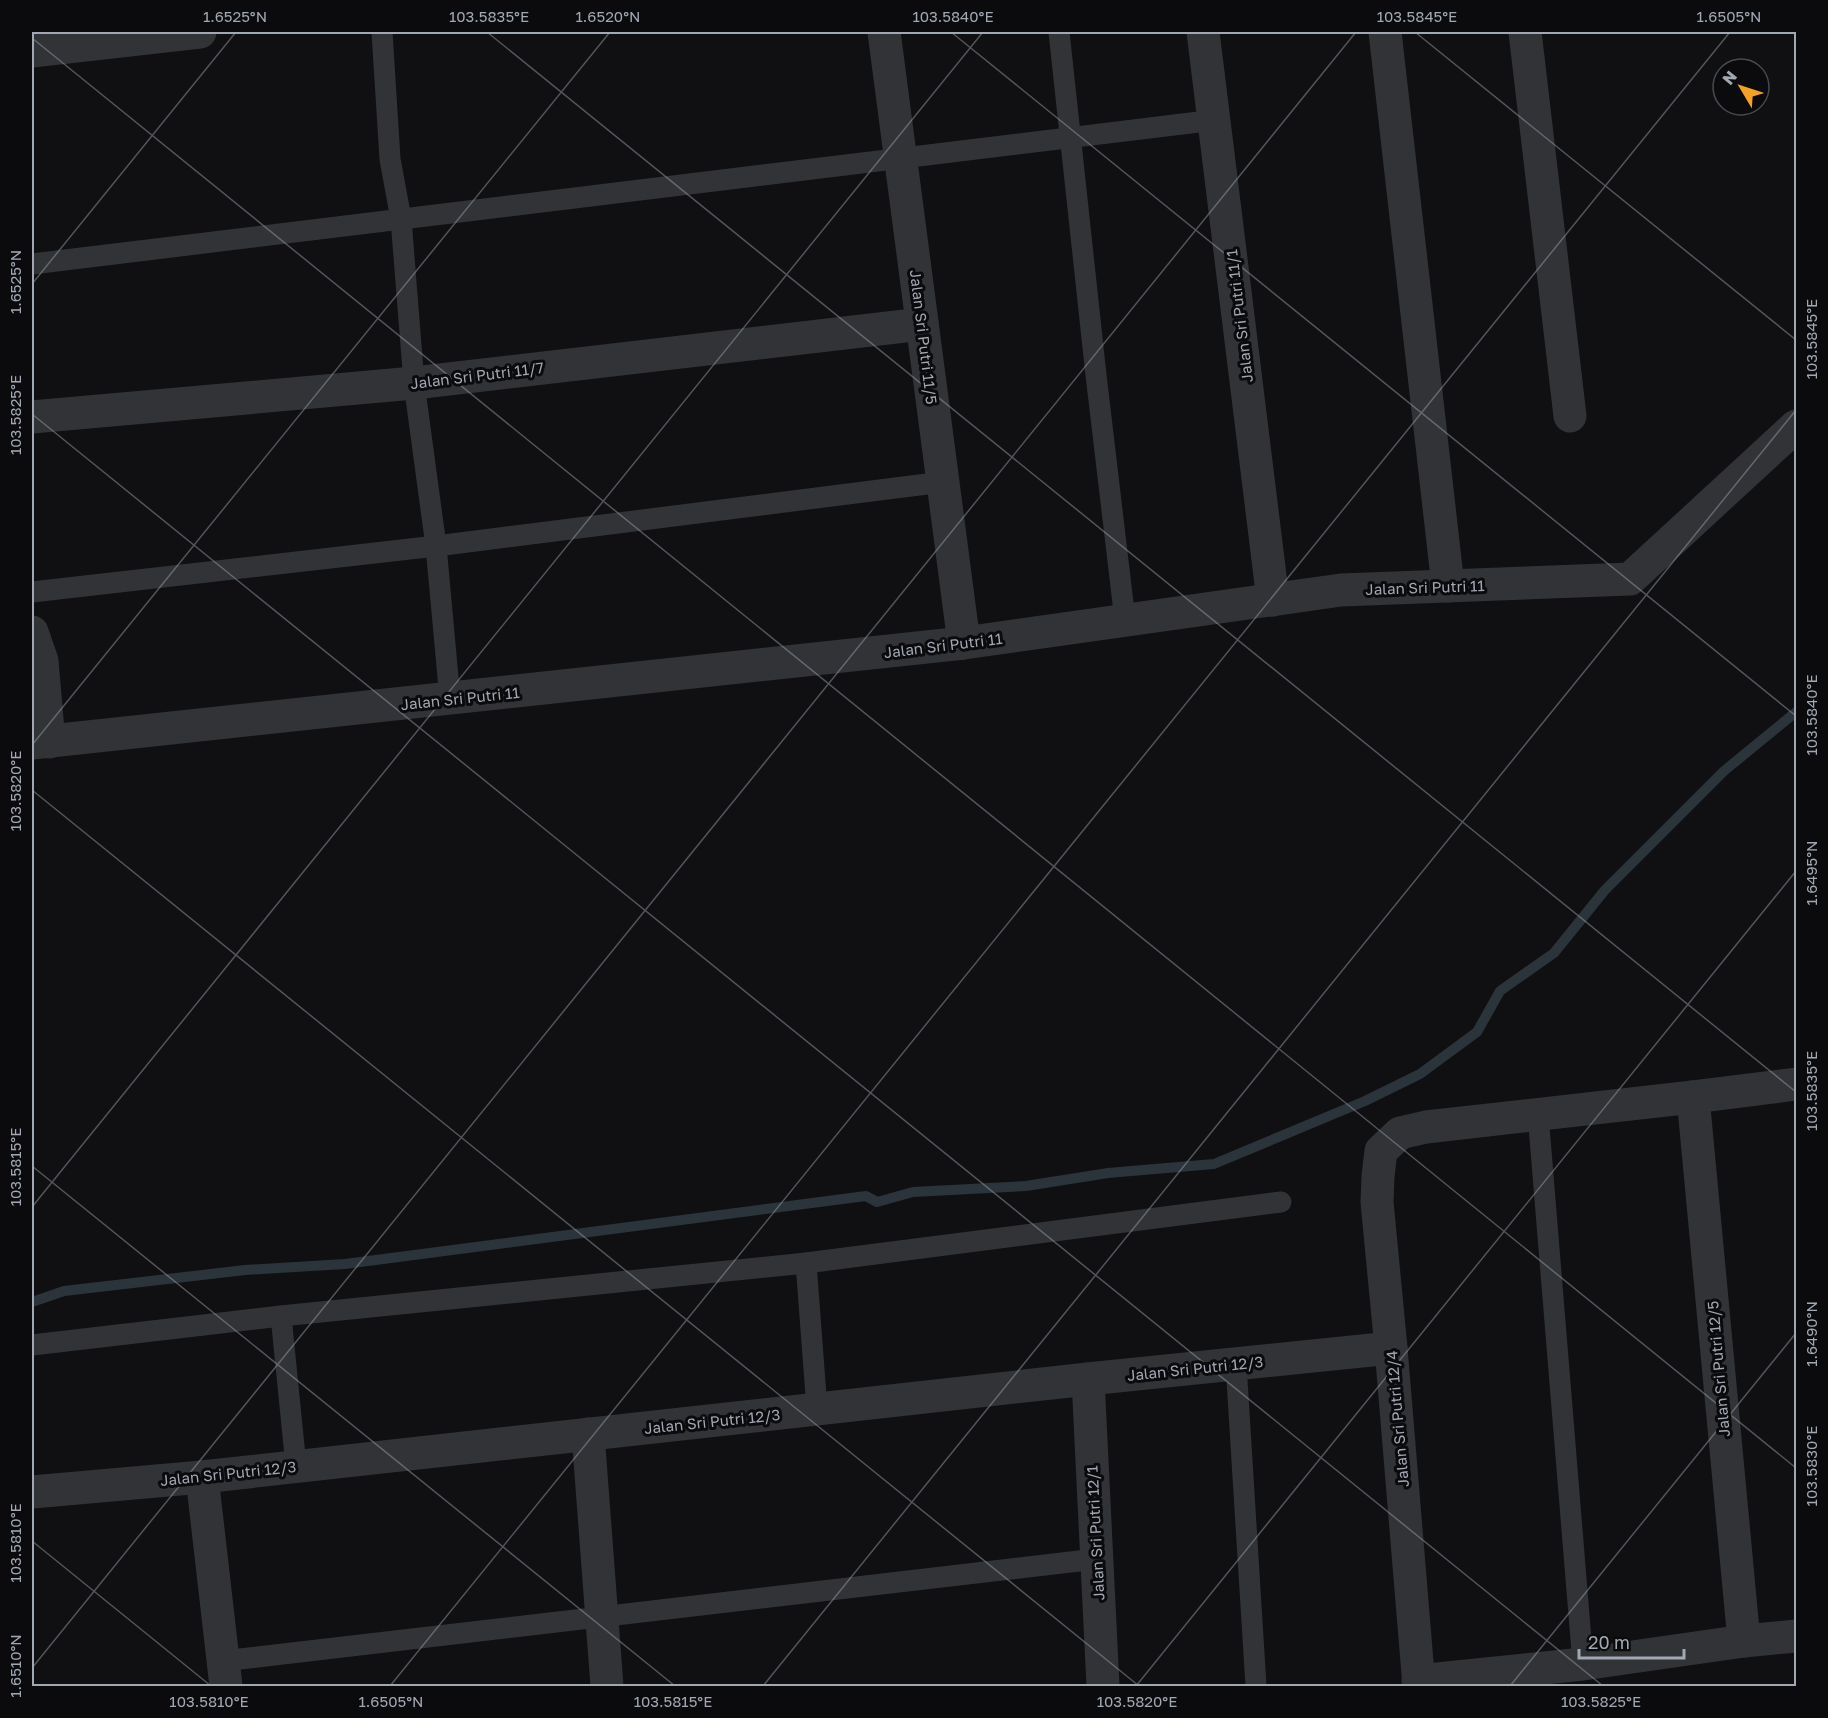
<svg xmlns="http://www.w3.org/2000/svg" width="1828" height="1718" font-family="'Golos Text',sans-serif">
<rect width="100%" height="100%" fill="#101012"/>
<g fill="none" stroke-linecap="round" stroke-linejoin="round">
<path stroke="#2a343a" stroke-width="10" d="M 32,1302 L 64,1291 L 245,1270 L 345,1264 L 866,1196 L 877,1202 L 913,1192 L 1026,1186 L 1108,1173 L 1214,1164 L 1365,1101 L 1420,1074 L 1477,1032 L 1500,991 L 1554,953 L 1605,890 L 1724,771 L 1796,712"/>
<g stroke="#313337" stroke-width="21">
<path d="M 382,32 L 390,159 L 401,219 L 414,383 L 436,546 L 450,699"/>
<path d="M 1059,32 L 1096,375 L 1125,620"/>
<path d="M 32,264 L 1215,120"/>
<path d="M 32,592 L 436,546 L 943,482"/>
<path d="M 1538,1114 L 1583,1664"/>
<path d="M 806,1263 L 817,1409"/>
<path d="M 281,1316 L 296,1466"/>
<path d="M 32,1345 L 281,1316 L 806,1263 L 1281,1202"/>
<path d="M 1236,1364 L 1256,1686"/>
<path d="M 223,1661 L 1096,1559"/>
</g>
<g stroke="#313337" stroke-width="33">
<path d="M 884,32 L 964,643"/>
<path d="M 1203,32 L 1273,600"/>
<path d="M 1385,32 L 1448,586"/>
<path d="M 1525,32 L 1570,416"/>
<path d="M 32,51 L 200,32"/>
<path d="M 32,417 L 414,383 L 922,324"/>
<path d="M 32,632 L 42,661 L 49,742"/>
<path d="M 32,743 L 964,643 L 1341,590 L 1630,579 L 1796,426"/>
<path d="M 1693,1097 L 1744,1641"/>
<path d="M 1088,1379 L 1103,1686"/>
<path d="M 588,1434 L 607,1686"/>
<path d="M 202,1477 L 226,1686"/>
<path d="M 32,1492 L 202,1477 L 1088,1379 L 1391,1348"/>
<path d="M 1418,1681 L 1583,1664 L 1744,1641 L 1796,1636"/>
<path d="M 1419,1686 L 1391,1348 L 1377,1202 L 1378,1176 L 1381,1151 L 1400,1133 L 1426,1127 L 1693,1097 L 1796,1084"/>
</g>
</g>
<path fill="none" stroke="#a1a8b3" stroke-width="1.5" stroke-opacity="0.45" d="M 487,32 L 1796,1092M 951,32 L 1796,716M 1415,32 L 1796,340M 32,38 L 1796,1468M 32,284 L 236,32M 32,414 L 1603,1686M 32,745 L 610,32M 32,790 L 1139,1686M 32,1166 L 675,1686M 32,1207 L 983,32M 32,1541 L 211,1686M 32,1668 L 1356,32M 390,1686 L 1730,32M 763,1686 L 1796,410M 1136,1686 L 1796,871M 1510,1686 L 1796,1333"/>
<g text-anchor="middle" dominant-baseline="central" stroke-width="6" stroke-linejoin="round" paint-order="stroke">
<g font-size="15" fill="#a1a8b3" stroke="#0b0b0d">
<text transform="translate(1239 316) rotate(-97)">Jalan Sri Putri 11/1</text>
<text transform="translate(924 337) rotate(83)">Jalan Sri Putri 11/5</text>
<text transform="translate(477 375) rotate(-7)">Jalan Sri Putri 11/7</text>
<text transform="translate(1425 587) rotate(-2)">Jalan Sri Putri 11</text>
<text transform="translate(943 645) rotate(-7)">Jalan Sri Putri 11</text>
<text transform="translate(460 698) rotate(-6)">Jalan Sri Putri 11</text>
<text transform="translate(1195 1368) rotate(-6)">Jalan Sri Putri 12/3</text>
<text transform="translate(1718 1369) rotate(-95)">Jalan Sri Putri 12/5</text>
<text transform="translate(1397 1419) rotate(-95)">Jalan Sri Putri 12/4</text>
<text transform="translate(712 1421) rotate(-6)">Jalan Sri Putri 12/3</text>
<text transform="translate(228 1473) rotate(-6)">Jalan Sri Putri 12/3</text>
<text transform="translate(1095 1533) rotate(-93)">Jalan Sri Putri 12/1</text>
</g>
</g>
<rect width="1828" height="1718" fill="none" stroke="#0b0b0d" stroke-width="66"/>
<g transform="translate(1741 87) rotate(309)"><circle r="28" fill="#0b0b0d" stroke="#474a4f" stroke-width="1.5"/>
<path d="M0-4.5L10 22L0 15L-10 22Z" fill="#f4a126"/>
<text y="-9" font-size="16" font-weight="bold" text-anchor="middle" fill="#a1a8b3">N</text>
</g>
<path d="M1579 1649v9h105v-9" fill="none" stroke="#a1a8b3" stroke-width="3"/>
<text x="1588" y="1649" font-size="18" fill="#a1a8b3" stroke="#0b0b0d" stroke-width="4.5" paint-order="stroke">20 m</text>
<rect x="33" y="33" width="1762" height="1652" fill="none" stroke="#a1a8b3" stroke-width="2"/>
<g font-size="15" text-anchor="middle" fill="#a1a8b3">
<text x="235" y="22">1.6525°N</text>
<text x="489" y="22">103.5835°E</text>
<text x="608" y="22">1.6520°N</text>
<text x="953" y="22">103.5840°E</text>
<text x="1417" y="22">103.5845°E</text>
<text x="1729" y="22">1.6505°N</text>
<text transform="translate(16 282) rotate(-90)" y="5">1.6525°N</text>
<text transform="translate(1812 339) rotate(-90)" y="5">103.5845°E</text>
<text transform="translate(16 415) rotate(-90)" y="5">103.5825°E</text>
<text transform="translate(1812 715) rotate(-90)" y="5">103.5840°E</text>
<text transform="translate(16 791) rotate(-90)" y="5">103.5820°E</text>
<text transform="translate(1812 873) rotate(-90)" y="5">1.6495°N</text>
<text transform="translate(1812 1091) rotate(-90)" y="5">103.5835°E</text>
<text transform="translate(16 1167) rotate(-90)" y="5">103.5815°E</text>
<text transform="translate(1812 1334) rotate(-90)" y="5">1.6490°N</text>
<text transform="translate(1812 1466) rotate(-90)" y="5">103.5830°E</text>
<text transform="translate(16 1543) rotate(-90)" y="5">103.5810°E</text>
<text transform="translate(16 1666) rotate(-90)" y="5">1.6510°N</text>
<text x="209" y="1707">103.5810°E</text>
<text x="391" y="1707">1.6505°N</text>
<text x="673" y="1707">103.5815°E</text>
<text x="1137" y="1707">103.5820°E</text>
<text x="1601" y="1707">103.5825°E</text>
</g>
</svg>
